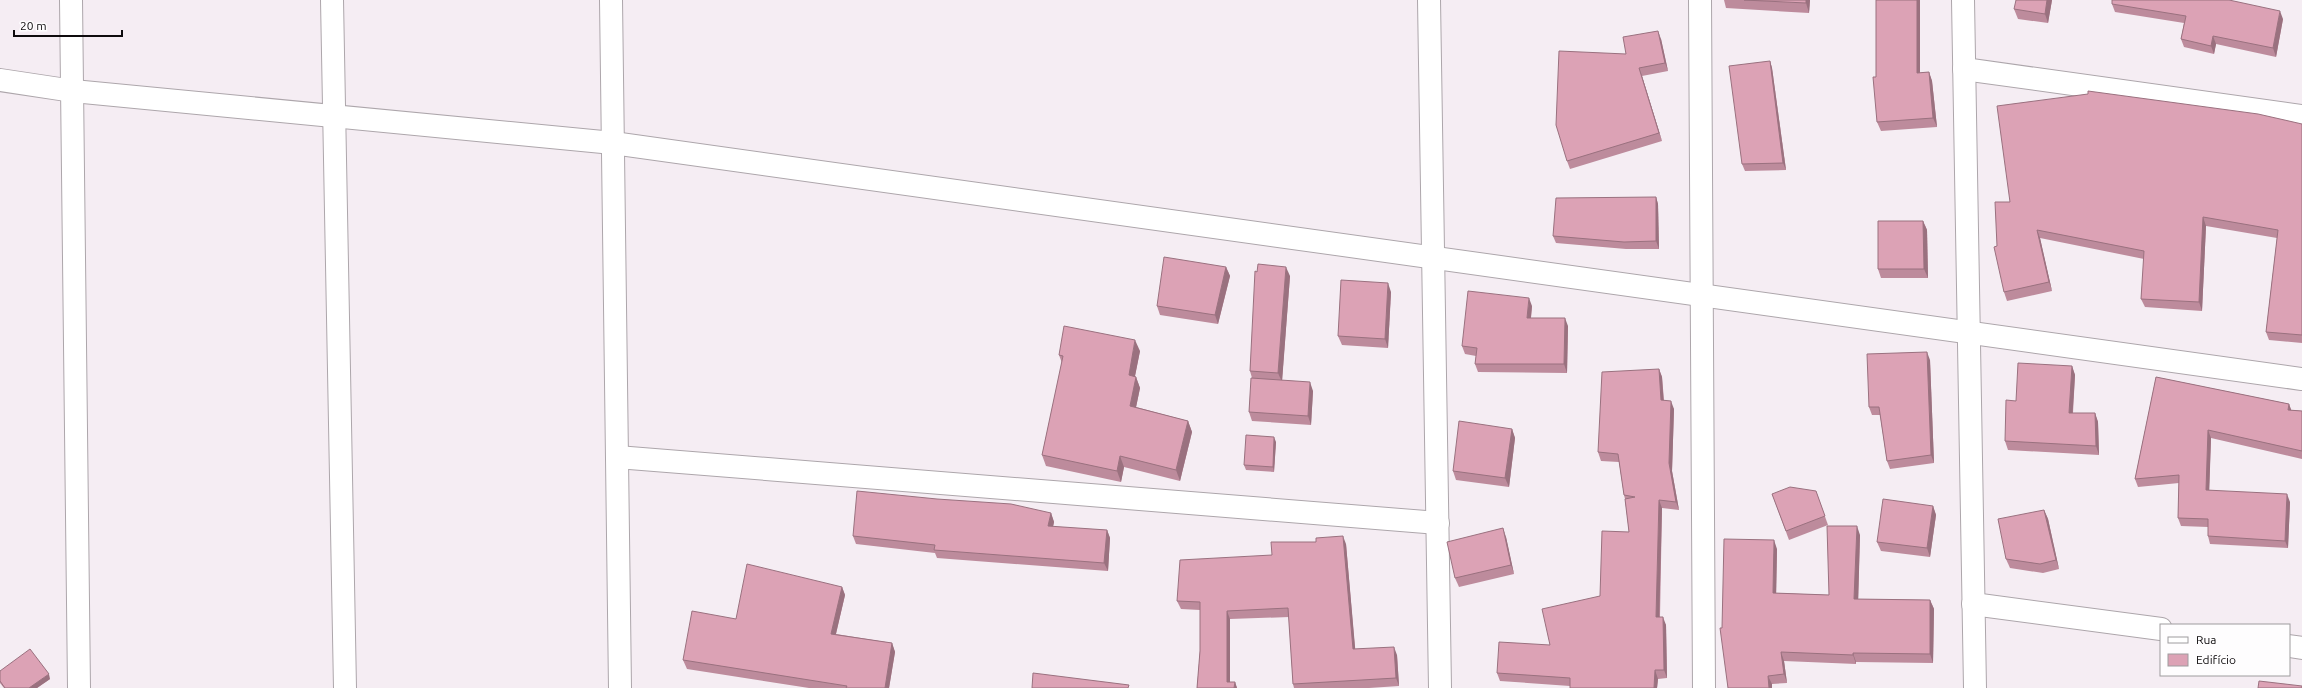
<svg xmlns="http://www.w3.org/2000/svg" width="2302" height="688" font-family="Ubuntu,sans-serif">
<rect width="100%" height="100%" fill="#f5edf3"/>
<g fill="none" stroke-linecap="round" stroke-linejoin="round">
<defs>
<g id="minor">
<path d="M 71,0 L 79,688"/>
<path d="M 332,0 L 345,688"/>
<path d="M 611,0 L 620,688"/>
<path d="M 1429,0 L 1440,688"/>
<path d="M 1700,0 L 1704,688"/>
<path d="M 1963,0 L 1975,688"/>
<path d="M 1964,69 L 2302,116"/>
<path d="M 0,80 L 73,91 L 613,143 L 2302,379"/>
<path d="M 617,457 L 1438,523"/>
<path d="M 1973,604 L 2161,629"/>
<path d="M 2289,646 L 2302,648"/>
</g>
</defs>
<use href="#minor" stroke="#ada6ab" stroke-width="24"/>
<use href="#minor" stroke="#fff" stroke-width="22"/>
</g>
<g fill="#bd8b9c">
<path d="M 1724,0 L 1810,0 L 1809,13 L 1726,8 Z"/>
<path d="M 1876,0 L 1920,0 L 1920,73 L 1929,72 L 1932,81 L 1937,127 L 1881,131 L 1877,122 L 1876,77 Z"/>
<path d="M 2052,0 L 2048,23 L 2018,19 L 2014,9 Z"/>
<path d="M 2112,4 L 2283,19 L 2276,57 L 2216,44 L 2214,54 L 2184,47 L 2181,39 L 2184,23 L 2115,12 Z"/>
<path d="M 1661,39 L 1668,71 L 1642,76 L 1662,141 L 1570,169 L 1567,161 L 1626,54 Z"/>
<path d="M 1770,61 L 1772,68 L 1786,170 L 1745,171 L 1742,164 Z"/>
<path d="M 2302,124 L 2302,343 L 2269,340 L 2266,332 L 2277,238 L 2206,226 L 2202,311 L 2145,307 L 2141,299 L 2144,259 L 2040,238 L 2052,291 L 2007,301 L 2004,292 L 1997,246 L 2010,202 Z"/>
<path d="M 1656,197 L 1658,204 L 1659,249 L 1626,249 L 1556,243 L 1553,236 Z"/>
<path d="M 1923,221 L 1927,230 L 1928,278 L 1881,278 L 1878,269 Z"/>
<path d="M 1226,267 L 1230,276 L 1218,324 L 1160,315 L 1157,306 Z"/>
<path d="M 1257,272 L 1290,276 L 1282,380 L 1313,391 L 1311,425 L 1252,421 L 1249,412 L 1252,378 L 1250,371 Z"/>
<path d="M 1391,292 L 1388,348 L 1342,345 L 1338,336 Z"/>
<path d="M 1532,306 L 1531,318 L 1568,326 L 1567,373 L 1478,372 L 1475,364 L 1476,356 L 1465,354 L 1462,346 Z"/>
<path d="M 1140,351 L 1135,376 L 1136,377 L 1140,388 L 1136,407 L 1188,421 L 1192,432 L 1180,481 L 1124,467 L 1121,482 L 1046,466 L 1042,455 L 1062,363 L 1059,355 Z"/>
<path d="M 1930,360 L 1934,463 L 1890,469 L 1887,461 L 1880,415 L 1872,415 L 1869,407 Z"/>
<path d="M 2072,366 L 2075,375 L 2073,413 L 2095,413 L 2098,422 L 2099,455 L 2008,450 L 2005,441 L 2016,401 Z"/>
<path d="M 1659,369 L 1662,377 L 1664,400 L 1674,409 L 1672,471 L 1679,510 L 1662,508 L 1660,617 L 1666,625 L 1667,678 L 1658,679 L 1657,688 L 1570,688 L 1570,686 L 1500,681 L 1497,673 L 1550,645 L 1600,596 L 1629,532 L 1625,499 L 1624,495 L 1619,462 L 1601,461 L 1598,452 Z"/>
<path d="M 2156,377 L 2289,404 L 2291,410 L 2302,411 L 2302,459 L 2211,438 L 2209,490 L 2290,502 L 2288,548 L 2210,544 L 2208,536 L 2208,527 L 2181,526 L 2178,518 L 2179,483 L 2138,487 L 2135,479 Z"/>
<path d="M 1512,429 L 1515,438 L 1509,487 L 1456,480 L 1453,471 Z"/>
<path d="M 1276,442 L 1274,472 L 1246,470 L 1244,465 Z"/>
<path d="M 1816,491 L 1828,525 L 1789,540 L 1772,494 Z"/>
<path d="M 1933,506 L 1936,515 L 1930,557 L 1881,551 L 1877,542 Z"/>
<path d="M 2044,510 L 2048,519 L 2059,569 L 2043,573 L 2010,568 L 2006,559 Z"/>
<path d="M 1051,513 L 1054,522 L 1053,527 L 1107,530 L 1110,538 L 1108,571 L 937,558 L 935,553 L 856,544 L 853,536 Z"/>
<path d="M 1860,535 L 1858,599 L 1930,600 L 1934,609 L 1933,663 L 1856,662 L 1856,664 L 1784,661 L 1787,683 L 1772,684 L 1772,688 L 1728,688 L 1722,628 L 1777,549 L 1776,593 L 1829,595 Z"/>
<path d="M 1506,537 L 1514,574 L 1459,587 L 1455,578 Z"/>
<path d="M 1346,544 L 1355,649 L 1397,655 L 1399,686 L 1369,688 L 1294,688 L 1293,684 L 1289,617 L 1230,619 L 1230,682 L 1235,682 L 1237,688 L 1197,688 L 1200,651 L 1200,610 L 1181,609 L 1177,601 L 1272,555 Z"/>
<path d="M 842,587 L 845,595 L 836,634 L 892,643 L 895,652 L 889,688 L 809,688 L 687,669 L 683,660 L 736,619 Z"/>
<path d="M 0,671 L 50,679 L 37,688 L 4,688 L 0,683 Z"/>
</g>
<g fill="#9a717f">
<path d="M 1806,0 L 1810,0 L 1809,13 L 1806,3 Z"/>
<path d="M 1917,0 L 1920,0 L 1920,82 L 1917,73 Z"/>
<path d="M 2047,0 L 2052,0 L 2048,23 L 2045,14 Z"/>
<path d="M 2280,11 L 2283,19 L 2276,57 L 2273,48 Z"/>
<path d="M 1658,31 L 1661,39 L 1668,71 L 1665,63 Z"/>
<path d="M 2213,36 L 2216,44 L 2214,54 L 2211,46 Z"/>
<path d="M 1770,61 L 1772,68 L 1786,170 L 1783,163 Z"/>
<path d="M 1639,68 L 1642,76 L 1662,141 L 1659,133 Z"/>
<path d="M 1929,72 L 1932,81 L 1937,127 L 1933,118 Z"/>
<path d="M 1656,197 L 1658,204 L 1659,249 L 1656,241 Z"/>
<path d="M 2203,217 L 2206,226 L 2202,311 L 2199,302 Z"/>
<path d="M 1923,221 L 1927,230 L 1928,278 L 1924,269 Z"/>
<path d="M 2037,230 L 2040,238 L 2052,291 L 2049,282 Z"/>
<path d="M 1226,267 L 1230,276 L 1218,324 L 1215,315 Z"/>
<path d="M 1286,267 L 1290,276 L 1282,382 L 1278,373 Z"/>
<path d="M 1388,283 L 1391,292 L 1388,348 L 1385,339 Z"/>
<path d="M 1529,298 L 1532,306 L 1530,326 L 1527,318 Z"/>
<path d="M 1565,318 L 1568,326 L 1567,373 L 1564,364 Z"/>
<path d="M 1135,340 L 1140,351 L 1133,386 L 1129,375 Z"/>
<path d="M 1927,352 L 1930,360 L 1934,463 L 1931,455 Z"/>
<path d="M 2072,366 L 2075,375 L 2072,422 L 2069,413 Z"/>
<path d="M 1659,369 L 1662,377 L 1664,408 L 1661,400 Z"/>
<path d="M 1136,377 L 1140,388 L 1134,417 L 1130,406 Z"/>
<path d="M 1310,382 L 1313,391 L 1311,425 L 1308,416 Z"/>
<path d="M 1671,401 L 1674,409 L 1672,471 L 1679,510 L 1676,502 L 1669,463 Z"/>
<path d="M 2289,404 L 2292,412 L 2288,410 Z"/>
<path d="M 2095,413 L 2098,422 L 2099,455 L 2096,446 Z"/>
<path d="M 1188,421 L 1192,432 L 1180,481 L 1176,470 Z"/>
<path d="M 1512,429 L 1515,438 L 1509,487 L 1505,478 Z"/>
<path d="M 2208,430 L 2211,438 L 2209,498 L 2206,490 Z"/>
<path d="M 1274,437 L 1276,442 L 1274,472 L 1273,467 Z"/>
<path d="M 1120,456 L 1124,467 L 1121,482 L 1117,471 Z"/>
<path d="M 2287,494 L 2290,502 L 2288,548 L 2285,541 Z"/>
<path d="M 1659,500 L 1662,508 L 1659,626 L 1656,617 Z"/>
<path d="M 1933,506 L 1936,515 L 1930,557 L 1927,548 Z"/>
<path d="M 2044,510 L 2048,519 L 2059,569 L 2056,560 Z"/>
<path d="M 1051,513 L 1054,522 L 1051,535 L 1048,526 Z"/>
<path d="M 1857,526 L 1860,535 L 1858,608 L 1854,599 Z"/>
<path d="M 1503,528 L 1506,537 L 1514,574 L 1511,565 Z"/>
<path d="M 1107,530 L 1110,538 L 1108,571 L 1104,563 Z"/>
<path d="M 1343,536 L 1346,544 L 1356,658 L 1353,649 Z"/>
<path d="M 1774,540 L 1777,549 L 1776,602 L 1773,593 Z"/>
<path d="M 842,587 L 845,595 L 834,642 L 831,634 Z"/>
<path d="M 1930,600 L 1934,609 L 1933,663 L 1930,654 Z"/>
<path d="M 1227,611 L 1230,619 L 1230,688 L 1227,682 Z"/>
<path d="M 1663,617 L 1666,625 L 1667,678 L 1664,670 Z"/>
<path d="M 892,643 L 895,652 L 889,688 L 885,688 Z"/>
<path d="M 1394,647 L 1397,655 L 1399,686 L 1396,678 Z"/>
<path d="M 1781,652 L 1784,661 L 1787,683 L 1784,674 Z"/>
<path d="M 1853,653 L 1856,662 L 1856,664 L 1853,655 Z"/>
<path d="M 1655,670 L 1658,679 L 1657,688 L 1654,688 Z"/>
<path d="M 49,674 L 50,679 L 37,688 L 29,688 Z"/>
<path d="M 1768,676 L 1772,684 L 1772,688 L 1769,688 Z"/>
<path d="M 1235,682 L 1237,688 L 1234,688 Z"/>
</g>
<g fill="#dca2b5" stroke="#9a717f">
<path d="M 1744,0 L 1806,0 L 1806,3 Z"/>
<path d="M 1876,0 L 1917,0 L 1917,73 L 1929,72 L 1933,118 L 1877,122 L 1873,77 L 1876,77 Z"/>
<path d="M 2016,0 L 2047,0 L 2045,14 L 2014,9 Z"/>
<path d="M 2112,0 L 2229,0 L 2280,11 L 2273,48 L 2213,36 L 2211,46 L 2181,39 L 2186,16 L 2112,4 Z"/>
<path d="M 1658,31 L 1665,63 L 1639,68 L 1659,133 L 1567,161 L 1556,125 L 1559,51 L 1626,54 L 1623,37 Z"/>
<path d="M 1770,61 L 1783,163 L 1742,164 L 1729,66 Z"/>
<path d="M 2088,91 L 2258,114 L 2302,124 L 2302,335 L 2266,332 L 2278,230 L 2203,217 L 2199,302 L 2141,299 L 2144,251 L 2037,230 L 2049,282 L 2004,292 L 1994,247 L 1997,246 L 1995,202 L 2010,202 L 1997,106 L 2088,94 Z"/>
<path d="M 1656,197 L 1656,241 L 1624,242 L 1553,236 L 1556,198 Z"/>
<path d="M 1878,221 L 1923,221 L 1924,269 L 1878,269 Z"/>
<path d="M 1164,257 L 1226,267 L 1215,315 L 1157,306 Z"/>
<path d="M 1258,264 L 1286,267 L 1278,373 L 1250,371 L 1255,271 L 1257,272 Z"/>
<path d="M 1341,280 L 1388,283 L 1385,339 L 1338,336 Z"/>
<path d="M 1468,291 L 1529,298 L 1527,318 L 1565,318 L 1564,364 L 1475,364 L 1477,348 L 1462,346 Z"/>
<path d="M 1064,326 L 1135,340 L 1129,375 L 1136,377 L 1130,406 L 1188,421 L 1176,470 L 1120,456 L 1117,471 L 1042,455 L 1063,356 L 1059,355 Z"/>
<path d="M 1927,352 L 1931,455 L 1887,461 L 1879,407 L 1869,407 L 1867,354 Z"/>
<path d="M 2018,363 L 2072,366 L 2069,413 L 2095,413 L 2096,446 L 2005,441 L 2006,400 L 2016,401 Z"/>
<path d="M 1659,369 L 1661,400 L 1671,401 L 1669,463 L 1676,502 L 1659,500 L 1656,617 L 1663,617 L 1664,670 L 1655,670 L 1654,688 L 1570,688 L 1570,678 L 1497,673 L 1499,642 L 1550,645 L 1542,609 L 1600,596 L 1602,531 L 1629,532 L 1625,499 L 1635,497 L 1624,495 L 1618,454 L 1598,452 L 1602,372 Z"/>
<path d="M 2156,377 L 2289,404 L 2288,410 L 2302,411 L 2302,451 L 2208,430 L 2206,490 L 2287,494 L 2285,541 L 2208,536 L 2208,519 L 2178,518 L 2179,475 L 2135,479 Z"/>
<path d="M 1251,378 L 1310,382 L 1308,416 L 1249,412 Z"/>
<path d="M 1459,421 L 1512,429 L 1505,478 L 1453,471 Z"/>
<path d="M 1246,435 L 1274,437 L 1273,467 L 1244,465 Z"/>
<path d="M 1790,487 L 1816,491 L 1825,516 L 1786,531 L 1772,494 Z"/>
<path d="M 857,491 L 937,499 L 1011,504 L 1051,513 L 1048,526 L 1107,530 L 1104,563 L 934,550 L 935,545 L 853,536 Z"/>
<path d="M 1883,499 L 1933,506 L 1927,548 L 1877,542 Z"/>
<path d="M 2044,510 L 2056,560 L 2040,564 L 2006,559 L 1998,519 Z"/>
<path d="M 1827,526 L 1857,526 L 1854,599 L 1930,600 L 1930,654 L 1853,653 L 1853,655 L 1781,652 L 1784,674 L 1768,676 L 1769,688 L 1728,688 L 1720,628 L 1722,628 L 1724,539 L 1774,540 L 1773,593 L 1829,595 Z"/>
<path d="M 1503,528 L 1511,565 L 1455,578 L 1447,542 Z"/>
<path d="M 1343,536 L 1353,649 L 1394,647 L 1396,678 L 1293,684 L 1288,608 L 1227,611 L 1227,682 L 1235,682 L 1234,688 L 1197,688 L 1200,651 L 1200,602 L 1177,601 L 1180,560 L 1272,555 L 1271,542 L 1316,542 L 1316,538 Z"/>
<path d="M 747,564 L 842,587 L 831,634 L 892,643 L 885,688 L 846,688 L 847,686 L 683,660 L 692,611 L 736,619 Z"/>
<path d="M 30,649 L 49,674 L 29,688 L 5,688 L 0,681 L 0,671 Z"/>
<path d="M 1033,673 L 1129,685 L 1128,688 L 1032,688 Z"/>
<path d="M 2259,681 L 2302,686 L 2302,688 L 2258,688 Z"/>
</g>
<rect x="2160" y="624" width="130" height="52" fill="#fefdfe" stroke="#9e9c9e"/>
<rect x="2168" y="637" width="20" height="6" fill="#ffffff" stroke="#9e9c9e"/>
<text x="2196" y="644" font-size="12" fill="#0e0b0d">Rua</text>
<rect x="2168" y="654" width="20" height="12" fill="#dca2b5" stroke="#9e9c9e"/>
<text x="2196" y="664" font-size="12" fill="#0e0b0d">Edifício</text>
<path d="M14 30v6h108v-6" fill="none" stroke="#0e0b0d" stroke-width="2"/>
<text x="20" y="30" font-size="12" fill="#0e0b0d" stroke="#fefdfe" stroke-width="3" paint-order="stroke">20 m</text>
</svg>
